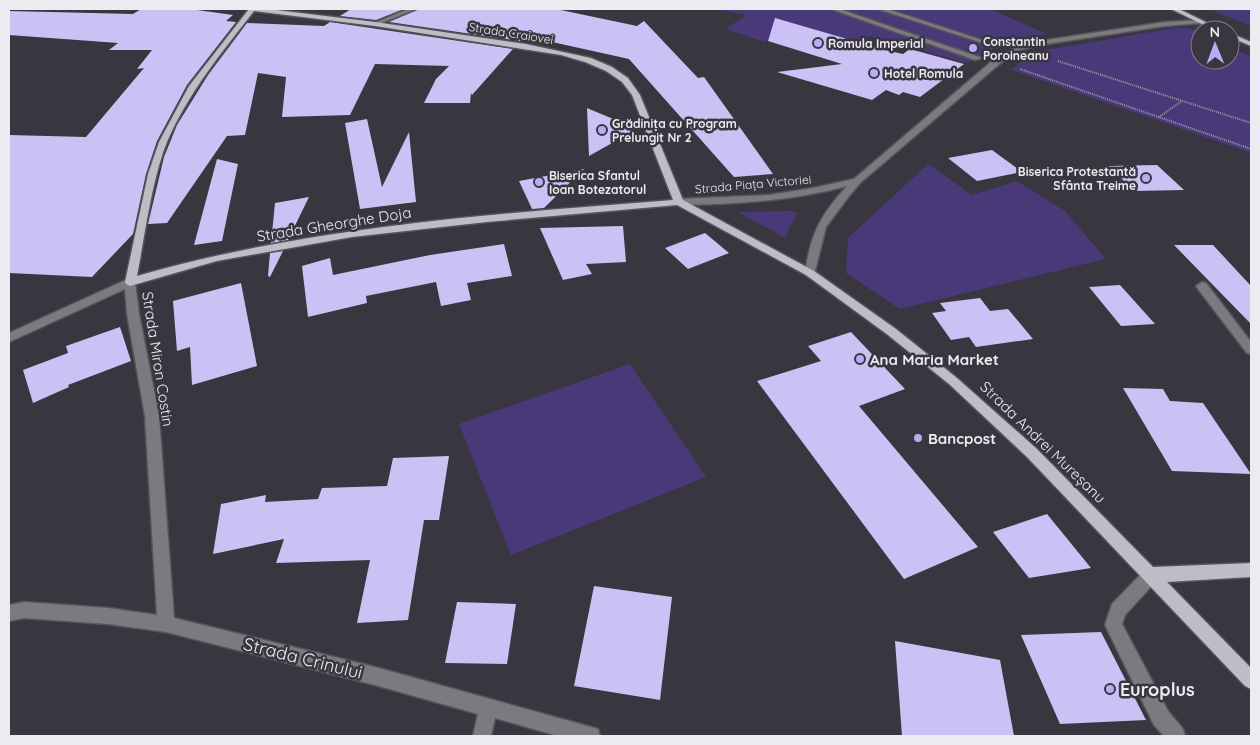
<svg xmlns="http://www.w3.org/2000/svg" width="1260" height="745" font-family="Quicksand,sans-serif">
<rect width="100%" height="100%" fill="#38363f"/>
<g fill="#4a3978">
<path d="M 715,9 L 990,9 L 1047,34 L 1003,44 L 967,63 L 869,36 L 858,43 L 793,24 L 764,42 L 726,29 L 746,15 Z"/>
<path d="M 1223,9 L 1251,9 L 1251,26 L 1213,11 Z"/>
<path d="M 1174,28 L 1188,28 L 1200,31 L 1200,60 L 1230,60 L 1230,48 L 1251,56 L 1251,153 L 1012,70 L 1028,53 Z"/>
<path d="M 928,164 L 972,195 L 1017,181 L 1065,211 L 1106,259 L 900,309 L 846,273 L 848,238 Z"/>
<path d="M 788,211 L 797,212 L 785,238 L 738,212 Z"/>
<path d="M 630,364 L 706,477 L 511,555 L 459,424 Z"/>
</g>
<g fill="#ccc1f5">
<path d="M 141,9 L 190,9 L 233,15 L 226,21 L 236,22 L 187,85 L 157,141 L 146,174 L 133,234 L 92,277 L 9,273 L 9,135 L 86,137 L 144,68 L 137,69 L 152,50 L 109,50 L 118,43 L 9,35 L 9,11 L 133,14 Z"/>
<path d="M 351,9 L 404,9 L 376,20 L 340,16 Z"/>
<path d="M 418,9 L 556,9 L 637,26 L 644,21 L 698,78 L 704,77 L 773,174 L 734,177 L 629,59 L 525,36 L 520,41 L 389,22 Z"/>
<path d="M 775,18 L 885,50 L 903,54 L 910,49 L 964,64 L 920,97 L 903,92 L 899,95 L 886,90 L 872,100 L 777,72 L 842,64 L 768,41 Z"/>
<path d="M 330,22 L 513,49 L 472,95 L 471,93 L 470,103 L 424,103 L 436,79 L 449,66 L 375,64 L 350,115 L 282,117 L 286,77 L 258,73 L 245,135 L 227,136 L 167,223 L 148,224 L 164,157 L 177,125 L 208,75 L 247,23 L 324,26 Z"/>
<path d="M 587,108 L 637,129 L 589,156 Z"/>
<path d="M 367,119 L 382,187 L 409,132 L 416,202 L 360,209 L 345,123 Z"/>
<path d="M 992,150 L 1022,172 L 977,181 L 948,158 Z"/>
<path d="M 217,159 L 238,164 L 222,241 L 194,245 Z"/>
<path d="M 1157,165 L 1184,190 L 1134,191 L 1109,166 Z"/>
<path d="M 584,169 L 544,208 L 532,209 L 519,181 Z"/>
<path d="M 309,197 L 288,240 L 271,243 L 275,203 Z"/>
<path d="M 623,226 L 626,262 L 586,264 L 592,274 L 563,280 L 540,228 Z"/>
<path d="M 705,233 L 729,253 L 688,269 L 665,248 Z"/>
<path d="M 504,244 L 512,276 L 467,283 L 471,300 L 441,306 L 436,282 L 366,296 L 367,303 L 308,317 L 302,266 L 330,258 L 333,275 L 430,255 Z"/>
<path d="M 1174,245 L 1213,245 L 1251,286 L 1251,324 Z"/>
<path d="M 283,251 L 270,277 L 268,276 L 270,253 Z"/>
<path d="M 241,283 L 257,366 L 192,385 L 190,347 L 177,351 L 173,301 Z"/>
<path d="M 1120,285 L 1155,324 L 1121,326 L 1089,287 Z"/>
<path d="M 980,298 L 990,311 L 1008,309 L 1033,339 L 976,347 L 969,337 L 951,340 L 932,313 L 946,311 L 940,303 Z"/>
<path d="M 120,327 L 131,361 L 68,385 L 69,387 L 33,403 L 23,370 L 68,353 L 66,346 Z"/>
<path d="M 851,332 L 905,389 L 859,406 L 978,547 L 904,579 L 757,381 L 821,361 L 808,346 Z"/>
<path d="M 1123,388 L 1163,389 L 1170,401 L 1203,403 L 1251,474 L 1172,471 Z"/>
<path d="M 449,456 L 439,520 L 424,520 L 408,620 L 357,623 L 370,560 L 276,563 L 284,539 L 213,554 L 221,504 L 266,495 L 265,502 L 318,499 L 322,488 L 387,486 L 393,458 Z"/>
<path d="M 1047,514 L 1091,568 L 1029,578 L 993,532 Z"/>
<path d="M 594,586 L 672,597 L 660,700 L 574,686 Z"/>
<path d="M 457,602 L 516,604 L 507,664 L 445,663 Z"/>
<path d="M 1101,632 L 1146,720 L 1060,724 L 1021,635 Z"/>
<path d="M 895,641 L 1000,660 L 1014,736 L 902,736 Z"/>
</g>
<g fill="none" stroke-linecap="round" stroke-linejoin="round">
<defs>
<g id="minor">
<path d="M 408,9 L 416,9 L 377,25 L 372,24 Z"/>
<path d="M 831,9 L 839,9 L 982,58 L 975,60 Z"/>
<path d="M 878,9 L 887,9 L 1000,46 L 995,47 Z"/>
<path d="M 1201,20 L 1203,21 L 1203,23 L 1165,26 L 1040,45 L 1016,51 L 997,66 L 860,183 L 849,196 L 826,227 L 814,275 L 806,275 L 805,273 C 811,233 820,216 847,186 C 792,201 736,204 679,205 L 674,202 L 679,199 L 769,195 L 813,188 L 854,179 L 991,62 L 1012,49 L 1040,41 L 1165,22 Z"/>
<path d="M 130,278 L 135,282 L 139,314 L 159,416 L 174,618 L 375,667 L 591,727 L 598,729 L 600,736 L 558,736 L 495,718 L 491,736 L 473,736 L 478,714 L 375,685 L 166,632 L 108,624 L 24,618 L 9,621 L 9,605 L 24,602 L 108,608 L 157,615 L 145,416 L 127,314 L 125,289 L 9,342 L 9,333 Z"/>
<path d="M 1202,282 L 1206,283 L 1251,342 L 1251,354 L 1247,353 L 1198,289 L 1196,286 Z"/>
<path d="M 1151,568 L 1157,570 L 1159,575 L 1157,580 L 1125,615 L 1122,624 L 1168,711 L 1183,729 L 1185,736 L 1164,736 L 1154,725 L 1105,625 L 1112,604 L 1145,570 Z"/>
</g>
<g id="major">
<path d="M 249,9 L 268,9 L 375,22 L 526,44 L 591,58 L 612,67 L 628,78 L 640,95 L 683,200 L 814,271 L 896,329 L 957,378 L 1037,449 L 1153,567 L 1251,563 L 1251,577 L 1167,582 L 1251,668 L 1251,689 L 1245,686 L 1027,457 L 949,384 L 888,335 L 806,275 L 677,205 L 487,222 L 352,237 L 217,261 L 130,286 L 126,284 L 125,282 L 148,174 L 159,142 L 189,86 ZM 254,11 L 375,26 L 561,55 L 585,62 L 606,71 L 622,82 L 632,95 L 673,200 C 494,214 310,226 137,276 C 145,235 152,179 167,142 C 188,93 222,52 254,11 Z"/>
<path d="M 1171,9 L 1179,9 L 1222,30 L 1214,30 Z"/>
<path d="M 1230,33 L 1251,42 L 1251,46 L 1230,37 Z"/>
</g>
</defs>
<use href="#minor" stroke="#55535b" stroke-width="3"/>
<use href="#major" stroke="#55535b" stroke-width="3"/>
<g stroke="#99989f" stroke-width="2" stroke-dasharray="1 1" stroke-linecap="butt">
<path d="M 1058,61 L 1251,123"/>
<path d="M 1020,69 L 1251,149"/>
<path d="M 1159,117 L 1182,101"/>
</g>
<use href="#minor" fill="#7b7a7f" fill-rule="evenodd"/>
<use href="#major" fill="#bebcc5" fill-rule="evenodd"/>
</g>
<g fill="#bbaaf6" stroke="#38363f" stroke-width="2">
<circle cx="818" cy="43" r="5"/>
<circle cx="973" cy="48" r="5"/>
<circle cx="874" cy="73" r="5"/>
<circle cx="602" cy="130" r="5"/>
<circle cx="1146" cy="178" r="5"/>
<circle cx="539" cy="182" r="5"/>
<circle cx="860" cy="359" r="5"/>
<circle cx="918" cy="438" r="5"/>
<circle cx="1110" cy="689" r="5"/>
</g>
<g text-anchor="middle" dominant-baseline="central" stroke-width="5" stroke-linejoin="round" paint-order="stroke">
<g font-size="12" fill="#ecebf1" stroke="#38363f">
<text transform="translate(511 33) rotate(9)">Strada Craiovei</text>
<text transform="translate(753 184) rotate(-5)">Strada Piața Victoriei</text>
</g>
<g font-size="12" font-weight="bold" fill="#ecebf1" stroke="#38363f" text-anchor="start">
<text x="983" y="41">Constantin<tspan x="983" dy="14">Poroineanu</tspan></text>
<text x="828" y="43">Romula Imperial</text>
<text x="884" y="73">Hotel Romula</text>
<text x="612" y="123">Grădinița cu Program<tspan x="612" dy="14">Prelungit Nr 2</tspan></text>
<text x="1136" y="171" text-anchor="end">Biserica Protestantă<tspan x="1136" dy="14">Sfânta Treime</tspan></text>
<text x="549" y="175">Biserica Sfantul<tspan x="549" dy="14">Ioan Botezatorul</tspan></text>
</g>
<g font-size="15" fill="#ecebf1" stroke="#38363f">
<text transform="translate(334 224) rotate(-9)">Strada Gheorghe Doja</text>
<text transform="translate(158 359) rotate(81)">Strada Miron Costin</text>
<text transform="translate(1043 442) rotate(44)">Strada Andrei Mureșanu</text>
</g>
<g font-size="15" font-weight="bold" fill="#ecebf1" stroke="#38363f" text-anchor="start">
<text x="870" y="359">Ana Maria Market</text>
<text x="928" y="438">Bancpost</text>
</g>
<g font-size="18" fill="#ecebf1" stroke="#38363f">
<text transform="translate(303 658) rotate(14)">Strada Crinului</text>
</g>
<g font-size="18" font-weight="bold" fill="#ecebf1" stroke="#38363f" text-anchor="start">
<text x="1120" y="689">Europlus</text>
</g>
</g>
<rect width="1260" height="745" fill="none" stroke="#ecebf1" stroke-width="20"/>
<g transform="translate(1215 45) rotate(359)"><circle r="24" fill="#38363f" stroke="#807e86"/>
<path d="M0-4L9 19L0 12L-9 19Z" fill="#bbaaf6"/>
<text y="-8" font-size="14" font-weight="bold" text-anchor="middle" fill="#ecebf1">N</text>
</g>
</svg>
